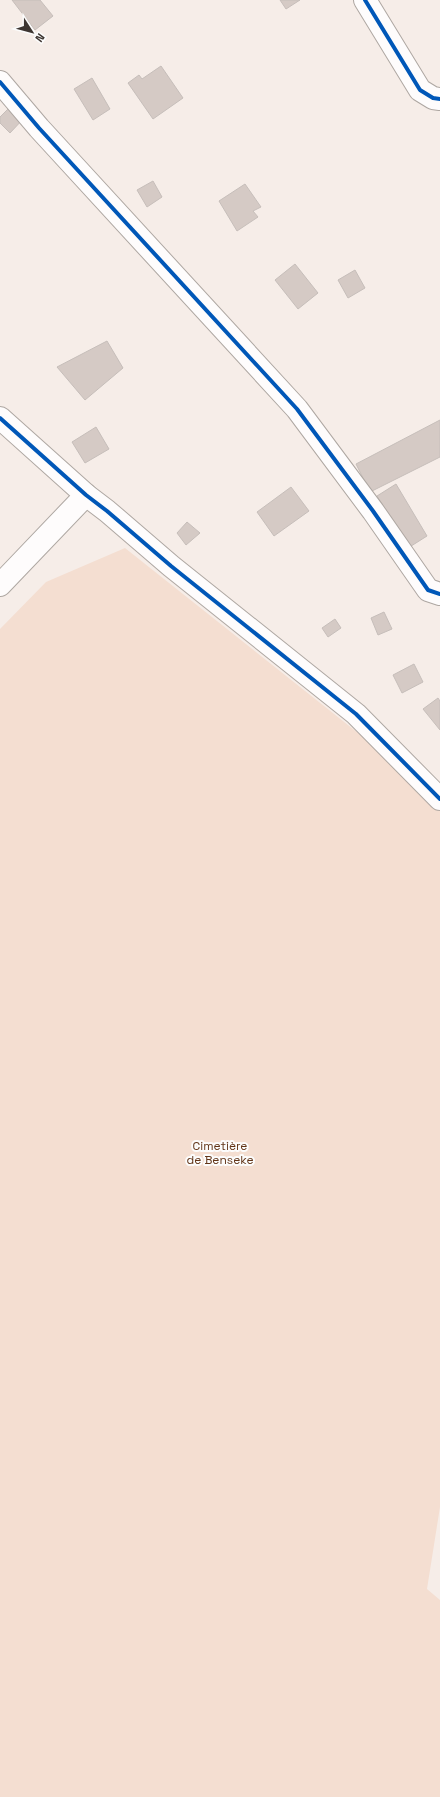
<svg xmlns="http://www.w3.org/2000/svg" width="440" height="1797" font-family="'Space Grotesk',sans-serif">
<rect width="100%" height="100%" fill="#f6ede8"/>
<path fill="#f4ded1" d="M 125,548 L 440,798 L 440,1507 L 427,1589 L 440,1600 L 440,1797 L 0,1797 L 0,629 L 46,582 Z"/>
<g fill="#d5cac5" stroke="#c6beba">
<path d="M 12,0 L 40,0 L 53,16 L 35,30 Z"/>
<path d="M 280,0 L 300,0 L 286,9 Z"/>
<path d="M 161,66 L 183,98 L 153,119 L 128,83 L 139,75 L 142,79 Z"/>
<path d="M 92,78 L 110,109 L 93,120 L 74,89 Z"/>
<path d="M 12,105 L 24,118 L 10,133 L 0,123 L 0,117 Z"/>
<path d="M 153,181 L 162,197 L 147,207 L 137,190 Z"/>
<path d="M 245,184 L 261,207 L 253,211 L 258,217 L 237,231 L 219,201 Z"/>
<path d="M 295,264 L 318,293 L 298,309 L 275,280 Z"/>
<path d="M 355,270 L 365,288 L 348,298 L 338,280 Z"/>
<path d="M 107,341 L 123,368 L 85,400 L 57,367 Z"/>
<path d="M 440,420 L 440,457 L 370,492 L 356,464 Z"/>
<path d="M 96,427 L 109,449 L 85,463 L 72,442 Z"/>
<path d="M 396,484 L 427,536 L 408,548 L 377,496 Z"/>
<path d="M 291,487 L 309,511 L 274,536 L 257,512 Z"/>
<path d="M 187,522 L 200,533 L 186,545 L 177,533 Z"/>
<path d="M 384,612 L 392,629 L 378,635 L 371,618 Z"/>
<path d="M 335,619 L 341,628 L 328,637 L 322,628 Z"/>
<path d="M 414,664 L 423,682 L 402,693 L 393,675 Z"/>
<path d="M 438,698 L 440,701 L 440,730 L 423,709 Z"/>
</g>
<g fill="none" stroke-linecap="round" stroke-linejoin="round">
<defs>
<g id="minor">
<path d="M 365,0 L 420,90 L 433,98 L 440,99"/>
<path d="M 0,82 L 39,128 L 297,409 L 373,511 L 428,590 L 440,594"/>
<path d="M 0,418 L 86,495 L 107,511 L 171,566 L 356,714 L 440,799"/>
<path d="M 0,585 L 86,495"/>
</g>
</defs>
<use href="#minor" stroke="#aea7a2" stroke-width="24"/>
<use href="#minor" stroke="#fefcfc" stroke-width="22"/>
<defs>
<g id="cycleway">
<path d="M 365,0 L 420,90 L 433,98 L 440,99"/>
<path d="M 0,82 L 39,128 L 297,409 L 373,511 L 428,590 L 440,594"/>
<path d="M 0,418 L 86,495 L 107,511 L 171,566 L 356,714 L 440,799"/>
</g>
</defs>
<use href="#cycleway" stroke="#fcfcfc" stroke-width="6"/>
<use href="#cycleway" stroke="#0057b8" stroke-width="4"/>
</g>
<g text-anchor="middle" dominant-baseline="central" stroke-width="4" stroke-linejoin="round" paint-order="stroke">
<g font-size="12" fill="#623518" stroke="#fcfcfc">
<text x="220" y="1146">Cimetière<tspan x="220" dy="14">de Benseke</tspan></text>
</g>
</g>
<g transform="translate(32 32) rotate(126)" stroke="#fcfcfc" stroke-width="3" paint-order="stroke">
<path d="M0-3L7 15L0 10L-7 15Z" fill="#3d3531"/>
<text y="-6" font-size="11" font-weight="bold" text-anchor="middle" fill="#3d3531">N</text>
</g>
</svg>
